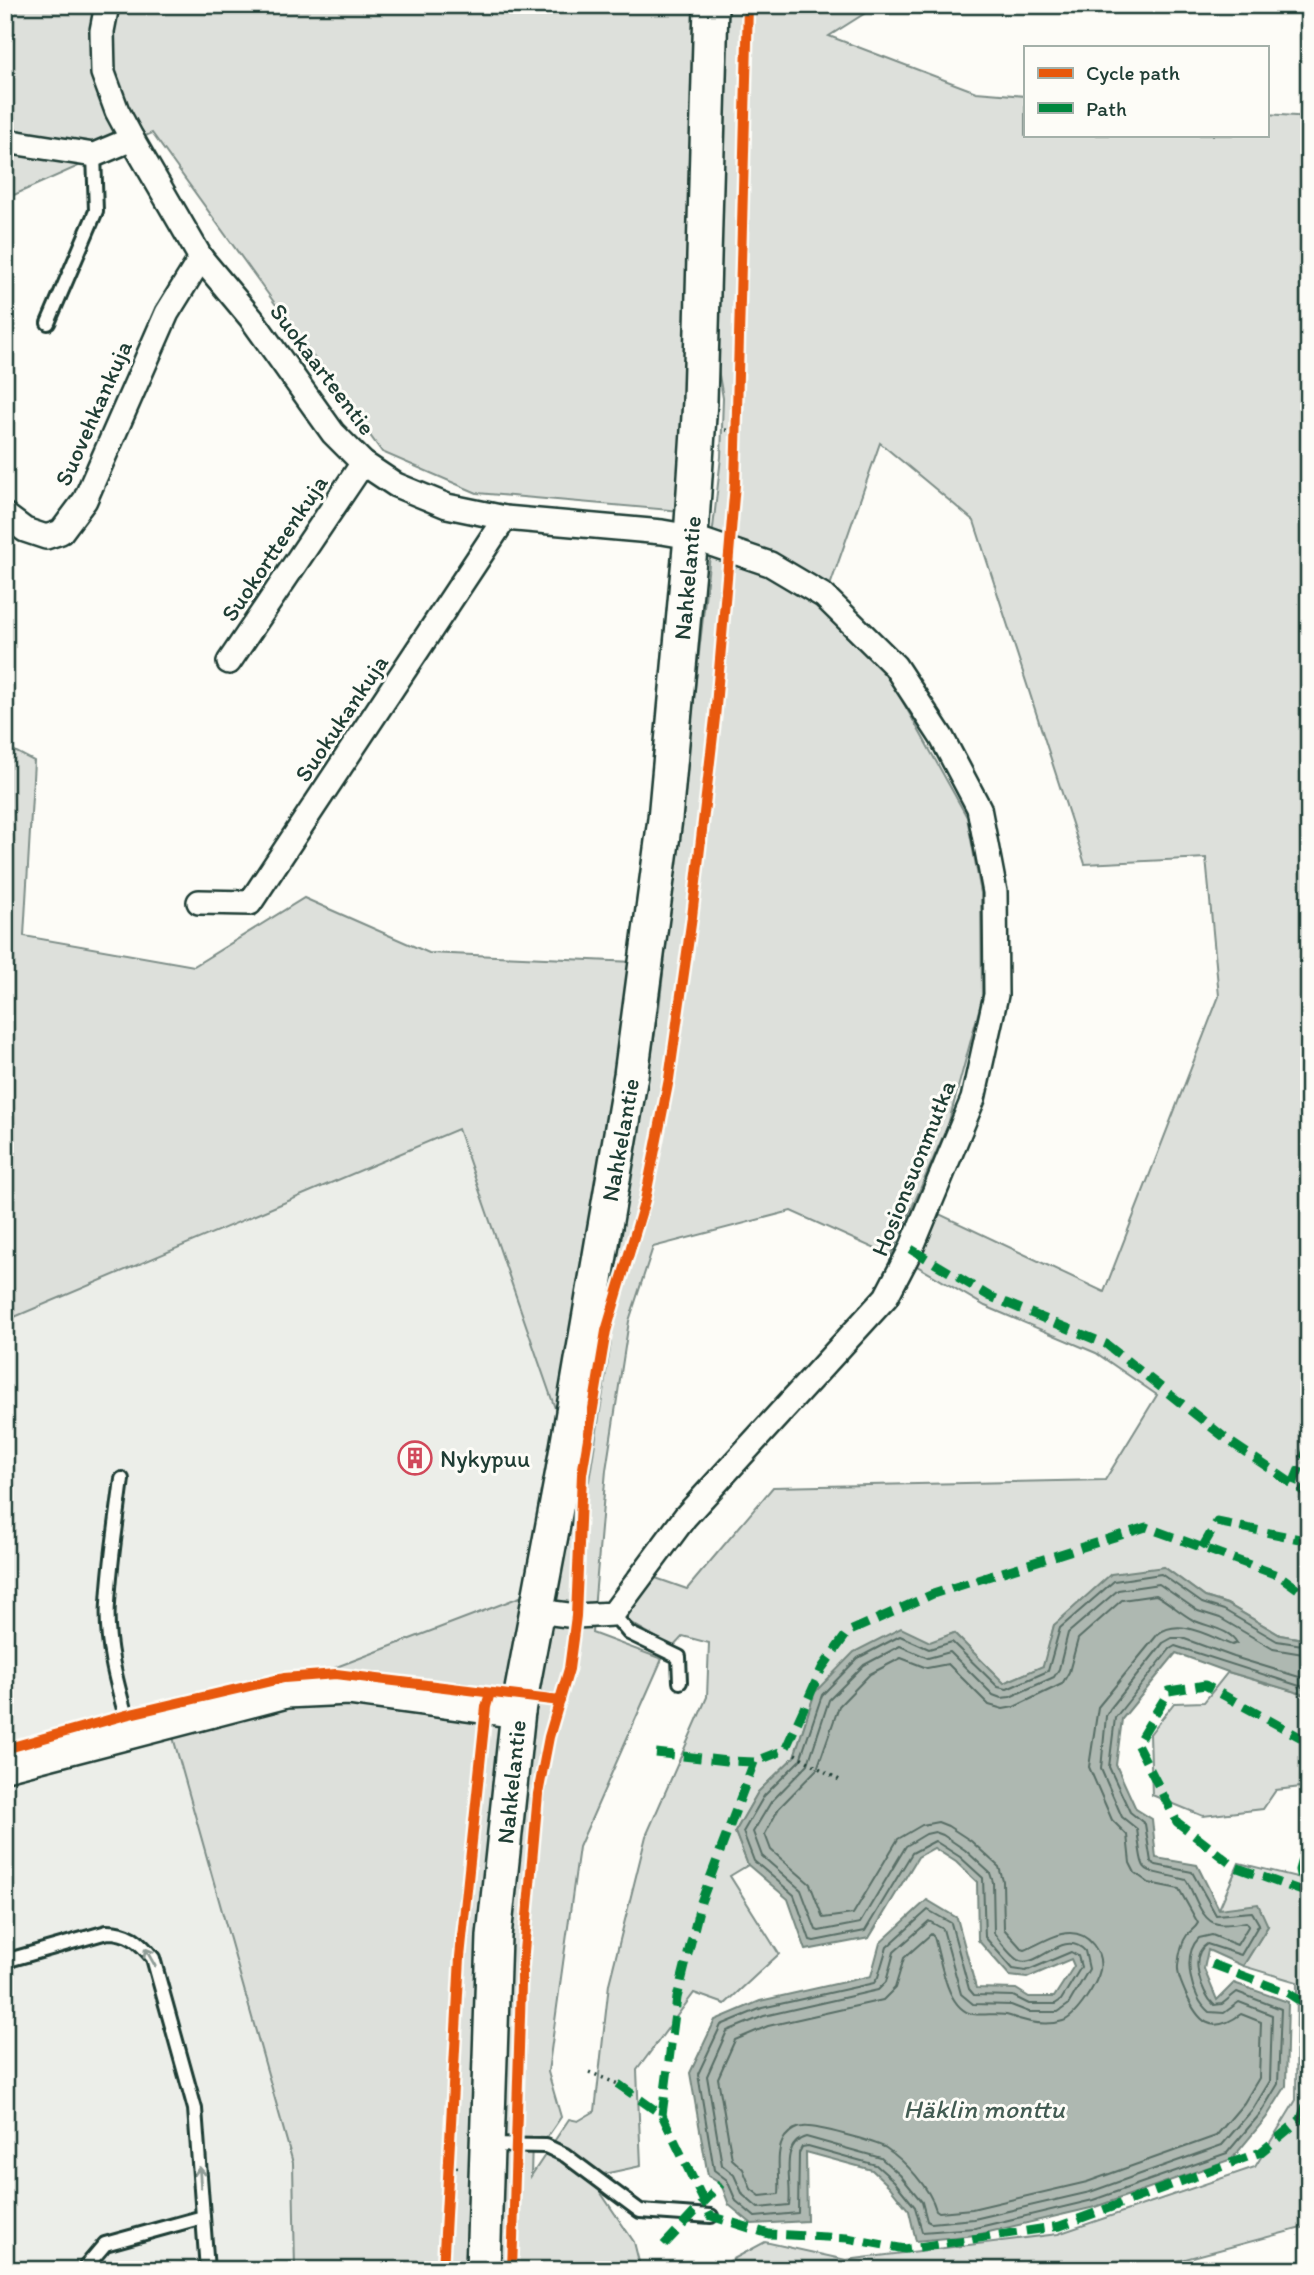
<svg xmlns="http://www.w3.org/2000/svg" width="1314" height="2275" font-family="Itim,sans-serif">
<rect width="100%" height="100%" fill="#fdfcf7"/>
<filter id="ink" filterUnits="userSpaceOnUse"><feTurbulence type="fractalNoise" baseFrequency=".0143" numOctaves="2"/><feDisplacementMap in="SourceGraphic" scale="14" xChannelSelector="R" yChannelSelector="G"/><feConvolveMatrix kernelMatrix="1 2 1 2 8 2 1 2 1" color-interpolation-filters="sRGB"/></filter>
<g filter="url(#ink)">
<path fill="#eceee9" d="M 458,1129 L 559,1420 L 528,1594 L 171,1731 L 293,2163 L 295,2270 L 5,2270 L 5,1321 Z"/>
<g fill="#dde0db" stroke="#7e8e88" stroke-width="2" fill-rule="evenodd">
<path d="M 5,5 L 699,5 L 681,511 L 477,493 L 382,452 L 152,133 L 5,199 Z"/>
<path d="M 726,5 L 878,5 L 829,36 L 976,92 L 1025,96 L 1025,135 L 1267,135 L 1267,114 L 1309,117 L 1309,1640 L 1280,1635 L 1227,1604 L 1205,1597 L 1164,1567 L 1054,1625 L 1044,1666 L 1003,1683 L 954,1633 L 815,1692 L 794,1757 L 758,1792 L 735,1832 L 748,1865 L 730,1876 L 779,1954 L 725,2004 L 694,1993 L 637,2070 L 641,2166 L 590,2177 L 634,2242 L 641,2270 L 295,2270 L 293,2163 L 171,1730 L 528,1594 L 589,1481 L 611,1342 L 611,1295 L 659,1009 L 721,457 L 723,398 L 715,352 ZM 880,443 L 974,521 L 1085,864 L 1206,858 L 1219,996 L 1104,1292 L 933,1211 L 912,1263 L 985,1306 L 1096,1353 L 1157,1395 L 1105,1480 L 773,1487 L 687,1589 L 650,1576 L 626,1620 L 673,1647 L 683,1636 L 709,1643 L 707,1697 L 646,1836 L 609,1984 L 595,2111 L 578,2121 L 569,2119 L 531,2176 L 532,2139 L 546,2139 L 561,2117 L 548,2072 L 579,1847 L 662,1659 L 592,1633 L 606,1470 L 629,1321 L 653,1247 L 791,1211 L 891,1256 L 948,1125 L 982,999 L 981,893 L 967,817 L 893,684 L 824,603 Z"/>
<path d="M 5,746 L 34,761 L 24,936 L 194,966 L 304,898 L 429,953 L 634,962 L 559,1420 L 458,1129 L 5,1321 Z"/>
<path d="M 1228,1672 L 1309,1696 L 1309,1786 L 1276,1790 L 1263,1809 L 1203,1816 L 1152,1795 L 1150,1734 L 1174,1703 L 1204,1702 Z"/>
<path d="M 1239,1863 L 1309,1880 L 1309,2226 L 1144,2270 L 721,2270 L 724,2264 L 765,2242 L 846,2260 L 1058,2234 L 1255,2167 L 1296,2100 L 1297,1982 L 1243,1966 L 1268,1926 L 1219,1909 Z"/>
</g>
<path fill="#aeb8b1" stroke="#75877f" stroke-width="2" d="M 1164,1567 L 1205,1597 L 1227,1604 L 1280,1635 L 1309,1640 L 1309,1696 L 1228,1672 L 1176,1653 L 1122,1719 L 1116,1765 L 1136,1809 L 1152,1819 L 1156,1858 L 1197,1865 L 1219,1909 L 1258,1904 L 1268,1926 L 1243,1966 L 1208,1950 L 1204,1969 L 1217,2000 L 1234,1983 L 1288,2002 L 1286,2086 L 1266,2118 L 1232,2159 L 1095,2207 L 976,2235 L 916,2241 L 909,2211 L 889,2186 L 872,2170 L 806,2152 L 807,2221 L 752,2224 L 729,2205 L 721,2184 L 708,2176 L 690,2073 L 715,2020 L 760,2001 L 871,1976 L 880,1943 L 927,1900 L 957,1918 L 976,1988 L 1016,1989 L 1029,1997 L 1054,1997 L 1074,1966 L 1071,1959 L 1027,1978 L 1010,1976 L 978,1940 L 977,1882 L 956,1862 L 934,1848 L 918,1857 L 869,1938 L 806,1950 L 788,1899 L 748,1865 L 735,1832 L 758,1792 L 794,1757 L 815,1692 L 854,1652 L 901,1628 L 930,1642 L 954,1633 L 1004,1683 L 1043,1666 L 1054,1625 L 1111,1574 Z"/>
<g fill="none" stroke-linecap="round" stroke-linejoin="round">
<g stroke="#586e66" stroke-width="2">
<path d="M 1156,1595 C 1169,1602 1180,1613 1193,1620 C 1207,1627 1230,1629 1237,1643 L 1232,1645 C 1210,1637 1180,1617 1158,1634 L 1098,1707 L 1089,1767 L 1112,1820 L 1127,1835 L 1130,1863 L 1135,1873 L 1149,1883 L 1179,1889 L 1198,1923 C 1195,1929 1191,1930 1187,1935 C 1181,1943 1179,1956 1178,1966 C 1177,1976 1182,1984 1185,1992 C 1198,2022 1211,2036 1241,2014 L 1261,2022 L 1259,2078 L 1244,2103 L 1216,2136 L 1087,2182 L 972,2209 L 939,2212 L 936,2210 C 930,2188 905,2161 886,2148 C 876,2142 814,2125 803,2127 C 796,2127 790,2131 785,2137 C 774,2152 781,2177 779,2194 L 760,2196 L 751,2189 L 743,2169 L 732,2159 L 718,2078 L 735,2040 L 768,2026 L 883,2000 L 895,1988 L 904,1958 L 931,1934 L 934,1937 C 941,1959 946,2010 973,2014 C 985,2016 999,2012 1010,2016 C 1026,2022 1045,2027 1063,2021 C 1076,2017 1097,1984 1100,1970 C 1103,1952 1089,1933 1070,1933 C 1056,1933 1039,1944 1025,1950 L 1022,1949 L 1004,1929 L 1003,1881 L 999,1867 L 971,1841 L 948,1826 L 938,1822 L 922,1825 L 898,1839 L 853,1914 L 823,1918 L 810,1884 L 771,1850 L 765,1834 L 779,1808 L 817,1769 L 839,1706 L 870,1674 L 901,1658 L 927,1668 L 948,1664 L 989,1705 L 1003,1709 L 1014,1707 L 1062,1684 L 1069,1672 L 1078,1639 L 1122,1600 Z"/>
<path d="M 1309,1646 L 1277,1641 L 1224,1610 L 1202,1603 L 1161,1574 L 1114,1581 L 1060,1628 L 1048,1671 L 1007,1689 L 998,1687 L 952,1642 L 929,1649 L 900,1636 L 858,1658 L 822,1695 L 800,1760 L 764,1796 L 743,1832 L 754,1861 L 794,1895 L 810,1940 L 814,1941 L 865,1931 L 912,1853 L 935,1841 L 960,1857 L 983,1878 L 985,1937 L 1013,1969 L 1026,1971 L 1071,1952 L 1078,1956 L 1081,1967 L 1061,2000 L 1055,2004 L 1029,2004 L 1013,1996 L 974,1995 L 969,1989 L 951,1923 L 928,1910 L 887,1947 L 878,1977 L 874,1983 L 762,2008 L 721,2025 L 698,2074 L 714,2170 L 727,2180 L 736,2201 L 755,2217 L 798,2213 L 799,2153 L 802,2147 L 808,2146 L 876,2165 L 894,2181 L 915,2207 L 922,2232 L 975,2228 L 1093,2200 L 1227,2153 L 1260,2114 L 1278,2084 L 1281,2009 L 1237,1992 L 1222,2004 L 1214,2005 C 1201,1992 1188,1956 1207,1944 L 1241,1955 L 1259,1924 L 1252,1912 L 1216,1915 L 1192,1872 L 1156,1865 L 1151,1862 L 1145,1824 L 1130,1812 L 1109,1767 L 1115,1718 L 1170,1649 L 1175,1646 L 1309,1689"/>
<path d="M 1309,1655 L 1273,1649 L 1220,1618 L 1198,1611 L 1159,1584 L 1118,1590 L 1068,1633 L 1059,1669 L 1054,1677 L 1010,1697 L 1001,1698 L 993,1695 L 950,1652 L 928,1658 L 900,1646 L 864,1665 L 829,1700 L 808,1764 L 771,1802 L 753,1832 L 762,1856 L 801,1890 L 816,1930 L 819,1931 L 860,1923 L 906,1846 L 926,1834 L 935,1832 L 943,1835 L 965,1850 L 990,1873 L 993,1882 L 994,1933 C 1000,1941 1011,1958 1020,1961 C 1038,1968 1064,1928 1085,1951 L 1089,1969 L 1068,2005 L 1058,2012 L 1029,2012 L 1011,2005 L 973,2004 L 961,1994 L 943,1929 L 929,1921 L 894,1952 L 886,1982 L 878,1990 L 764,2016 L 727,2031 L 707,2076 L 722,2165 L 734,2175 L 743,2195 L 758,2208 L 789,2205 C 793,2184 778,2144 806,2137 L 881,2158 L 900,2175 L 922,2202 L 927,2221 L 931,2223 L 974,2219 L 1090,2192 L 1222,2145 L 1253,2109 L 1270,2081 L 1272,2015 L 1239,2002 L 1224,2013 L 1209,2012 C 1191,1997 1181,1956 1199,1938 L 1212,1935 L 1237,1945 L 1249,1925 L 1246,1922 C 1237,1923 1226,1926 1218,1924 C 1201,1922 1194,1892 1186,1880 C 1139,1867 1144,1881 1137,1829 L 1122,1817 L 1101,1769 L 1106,1716 L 1110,1709 L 1163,1643 L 1172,1638 L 1182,1638 L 1234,1657 L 1309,1680"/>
</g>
<defs>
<g id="lane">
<path d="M 48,323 L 96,211 L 94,155"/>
<path d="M 122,1479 C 117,1520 110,1562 108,1603 C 105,1646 119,1691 130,1731"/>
<path d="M 613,1614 L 629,1633 L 679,1657 L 680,1682"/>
<path d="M 5,1961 L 107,1932 C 129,1932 139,1941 153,1958 L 195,2109 L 207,2270"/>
<path d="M 490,2145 L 546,2146 L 565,2155 L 640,2211 L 711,2216"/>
<path d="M 83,2270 L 105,2244 L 203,2217"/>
</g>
<g id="street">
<path d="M 107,5 L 102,31 L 103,73 L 117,111 L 132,139 L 201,258 L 251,318 L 333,433 L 363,463 L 396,485 L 447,506 L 505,518 L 662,532 L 691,537 L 770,564 L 824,596 L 895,666 L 942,738 L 979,808 L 995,892 L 996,995 L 973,1099 L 911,1249 L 886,1297 L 685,1517 L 613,1614 L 576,1616 L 537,1611"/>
<path d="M 5,141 L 94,155 L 132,139"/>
<path d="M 5,515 L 25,530 L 46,537 L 61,532 L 85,500 L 167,313 L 201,258"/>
<path d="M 229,662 L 363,463"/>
<path d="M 199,902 L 250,903 L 505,518"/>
</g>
<g id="secondary">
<path d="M 5,1764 L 286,1691 L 348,1688 L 518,1711"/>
<path d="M 483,2270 L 494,1936 L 518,1711 L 563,1471 L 631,1075 L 665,819 L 691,537 L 700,401 L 711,5"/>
</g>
</defs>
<use href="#lane" stroke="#1f3d34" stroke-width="18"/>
<use href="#street" stroke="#1f3d34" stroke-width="28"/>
<use href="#secondary" stroke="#1f3d34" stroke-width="38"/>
<g stroke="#1f3d34" stroke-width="3.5" stroke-dasharray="2 5" stroke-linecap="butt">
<path d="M 725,430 L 737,431"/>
<path d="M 795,1754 L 841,1781"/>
<path d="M 589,2072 L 618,2084"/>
<path d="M 449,2166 L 461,2168"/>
</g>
<use href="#lane" stroke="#fdfcf7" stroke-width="12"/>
<use href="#street" stroke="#fdfcf7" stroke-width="23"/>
<use href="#secondary" stroke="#fdfcf7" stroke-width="33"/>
<g stroke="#00873e" stroke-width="9" stroke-dasharray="18 9" stroke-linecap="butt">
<path d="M 911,1249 L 989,1296 L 1106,1344 L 1229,1441 L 1309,1495"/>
<path d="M 1293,1484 L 1309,1445"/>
<path d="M 1202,1548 L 1217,1522 L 1309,1541"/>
<path d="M 656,1753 L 727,1761 L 754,1762 L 785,1750 L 822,1668 L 848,1632 L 933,1594 L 1146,1527 L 1280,1576 L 1309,1597"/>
<path d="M 1309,1833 L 1299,1870 L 1309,1916"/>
<path d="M 1305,1892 L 1235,1867 L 1177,1822 L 1137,1744 L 1169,1691 L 1205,1685 L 1309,1742"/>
<path d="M 1212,1964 L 1288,1993 L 1309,2007"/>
<path d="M 618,2084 L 662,2115 L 711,2216 L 769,2234 L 847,2238 L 905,2249 L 1060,2226 L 1261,2152 L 1301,2119 L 1309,2097"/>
<path d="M 662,2115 L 677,1998 L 701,1902 L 754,1762"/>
<path d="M 664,2245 L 721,2184"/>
</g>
<defs>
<g id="cycleway">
<path d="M 5,1749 L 126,1715 L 284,1678 L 336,1674 L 560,1701"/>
<path d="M 443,2270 L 460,1957 L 486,1707 L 490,1693"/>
<path d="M 512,2270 L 521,1985 L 538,1794 L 549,1737 L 569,1669 L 576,1616 L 582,1474 L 606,1331 L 645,1200 L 669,1079 L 692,917 L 715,718 L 735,484 L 748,5"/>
</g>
</defs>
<use href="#cycleway" stroke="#fdfcf7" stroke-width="15"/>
<use href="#cycleway" stroke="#e8590c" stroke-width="10"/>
</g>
<defs><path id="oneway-shaft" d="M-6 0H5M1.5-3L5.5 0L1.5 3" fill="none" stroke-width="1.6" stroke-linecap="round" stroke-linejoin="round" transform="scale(1.75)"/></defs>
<g stroke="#8e9c96">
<use href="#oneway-shaft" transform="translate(150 1957) rotate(-120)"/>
<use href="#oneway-shaft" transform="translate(200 2177) rotate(-94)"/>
</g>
</g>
<defs>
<symbol id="building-ring" viewBox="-11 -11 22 22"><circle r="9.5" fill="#fdfcf7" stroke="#d1495b" stroke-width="1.5"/><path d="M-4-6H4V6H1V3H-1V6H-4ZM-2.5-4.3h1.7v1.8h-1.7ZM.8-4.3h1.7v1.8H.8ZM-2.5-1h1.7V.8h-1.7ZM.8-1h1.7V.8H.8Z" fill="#d1495b"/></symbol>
</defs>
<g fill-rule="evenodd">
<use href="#building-ring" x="396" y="1439" width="38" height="38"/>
</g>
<g text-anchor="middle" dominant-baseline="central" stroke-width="6" stroke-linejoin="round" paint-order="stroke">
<g font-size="24" fill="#1f3d34" stroke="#fdfcf7">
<text transform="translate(323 369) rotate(53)">Suokaarteentie</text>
<text transform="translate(93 413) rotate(-66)">Suovehkankuja</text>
<text transform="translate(274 548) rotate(-56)">Suokortteenkuja</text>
<text transform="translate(687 578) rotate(-85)">Nahkelantie</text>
<text transform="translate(341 718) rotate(-56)">Suokukankuja</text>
<text transform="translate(620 1140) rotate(-80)">Nahkelantie</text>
<text transform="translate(913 1168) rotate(-68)">Hosionsuonmutka</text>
<text transform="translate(511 1782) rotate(-84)">Nahkelantie</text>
</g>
<g font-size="24" fill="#1f3d34" stroke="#fdfcf7" text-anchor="start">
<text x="440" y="1458">Nykypuu</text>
</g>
<g font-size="26" font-style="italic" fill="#435c53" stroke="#fdfcf7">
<text x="984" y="2109">Häklin monttu</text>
</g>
</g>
<rect width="1314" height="2275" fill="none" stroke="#fdfcf7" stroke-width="28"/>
<rect x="14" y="14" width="1286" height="2247" fill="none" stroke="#1f3d34" stroke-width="2.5" filter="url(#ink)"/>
<rect x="1024" y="46" width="245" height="91" fill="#fdfcf7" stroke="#a4b0a9" stroke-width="2"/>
<rect x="1038" y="68" width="35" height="10" fill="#e8590c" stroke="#a4b0a9" stroke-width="2"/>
<text x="1086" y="80" font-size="21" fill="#1f3d34">Cycle path</text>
<rect x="1038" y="103" width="35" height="10" fill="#00873e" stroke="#a4b0a9" stroke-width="2"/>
<text x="1086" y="116" font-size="21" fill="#1f3d34">Path</text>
</svg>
